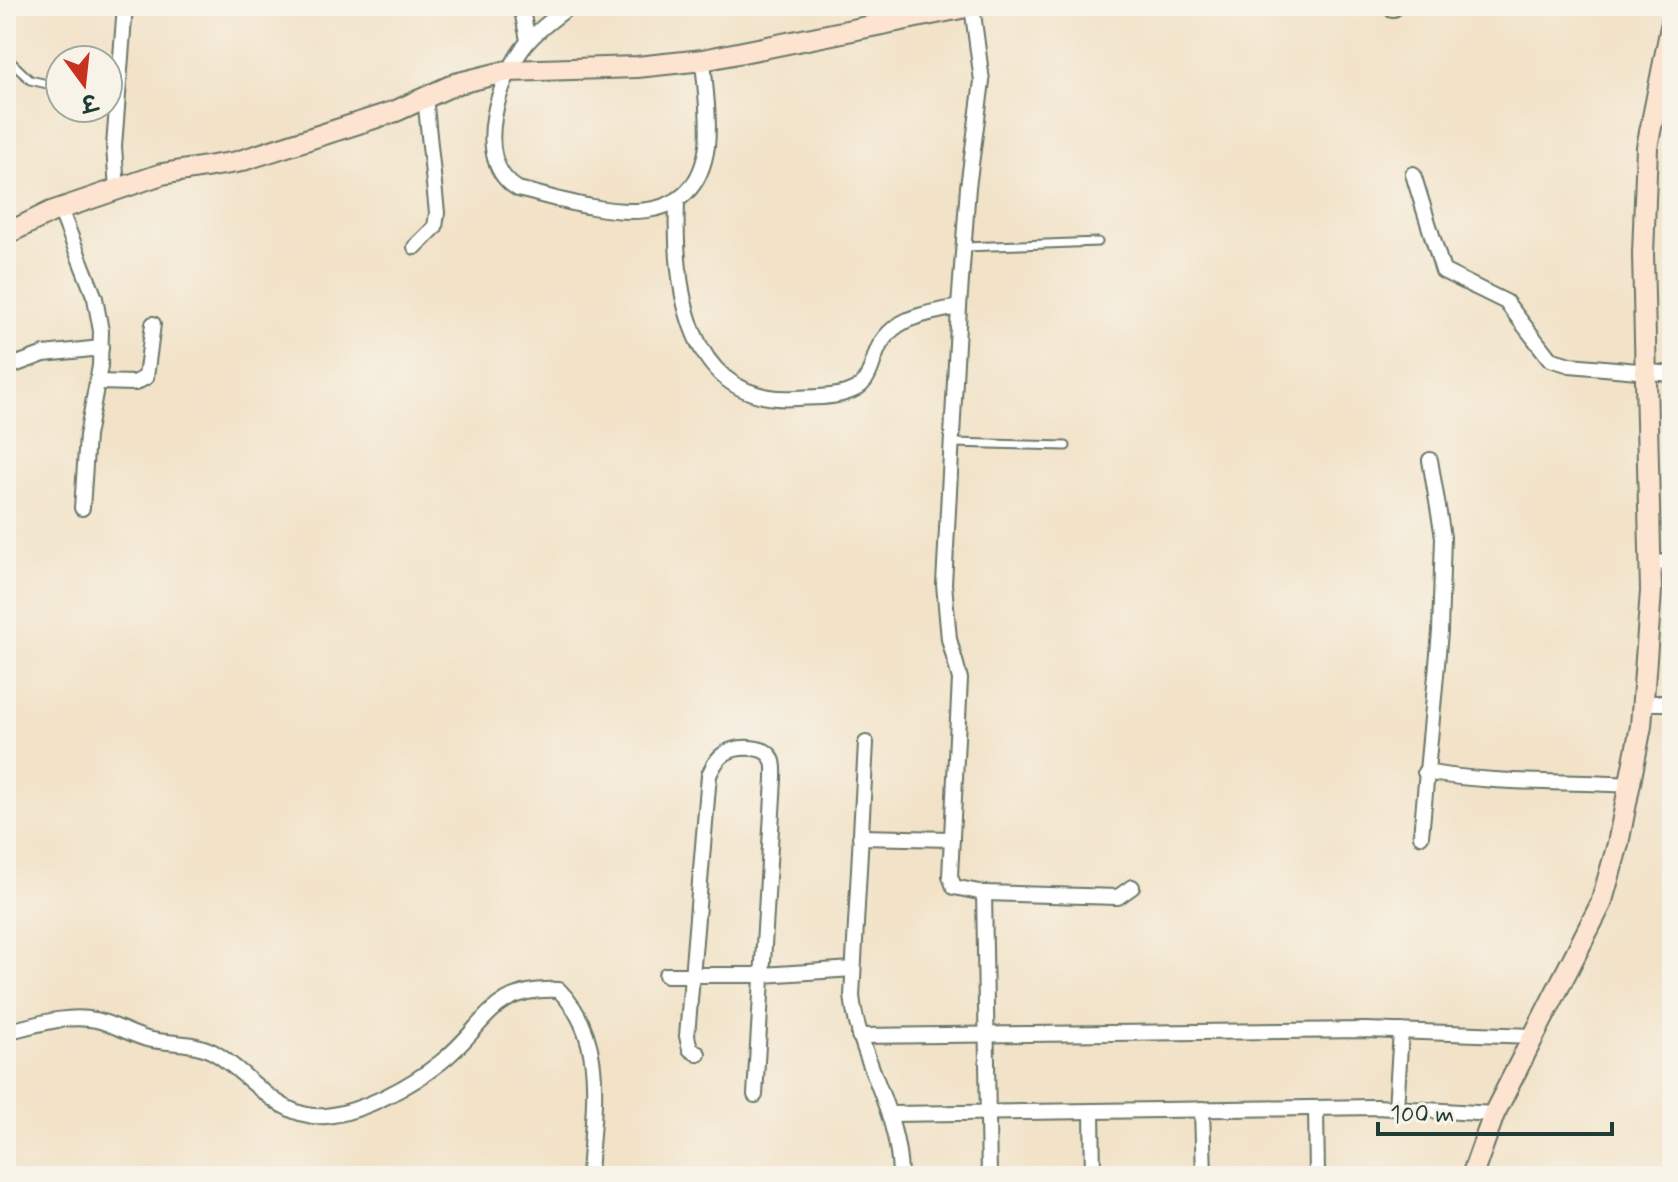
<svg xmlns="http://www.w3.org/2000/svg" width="1678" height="1182" font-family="Mynerve,'Playpen Sans Deva',sans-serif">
<rect width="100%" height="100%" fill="#f7f3e8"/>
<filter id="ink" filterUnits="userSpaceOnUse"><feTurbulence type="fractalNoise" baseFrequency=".0125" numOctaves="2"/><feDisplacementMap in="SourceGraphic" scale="16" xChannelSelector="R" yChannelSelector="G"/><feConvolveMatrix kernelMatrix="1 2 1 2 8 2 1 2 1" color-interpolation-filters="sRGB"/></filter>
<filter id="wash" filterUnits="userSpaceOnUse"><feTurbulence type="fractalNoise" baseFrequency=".006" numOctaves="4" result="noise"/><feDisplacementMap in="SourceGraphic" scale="32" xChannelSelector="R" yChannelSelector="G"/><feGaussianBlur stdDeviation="1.8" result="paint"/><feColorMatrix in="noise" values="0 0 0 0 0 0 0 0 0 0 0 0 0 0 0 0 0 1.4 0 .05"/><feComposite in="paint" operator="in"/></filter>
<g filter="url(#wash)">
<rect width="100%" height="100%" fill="#f2e2c7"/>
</g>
<g filter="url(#ink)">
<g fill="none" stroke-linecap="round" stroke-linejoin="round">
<defs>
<g id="lane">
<path d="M 6,57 L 30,80 L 60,87"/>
<path d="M 964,247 L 1098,242"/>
<path d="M 953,443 L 1066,446"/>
</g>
<g id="street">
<path d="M 521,6 L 528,40"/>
<path d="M 570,6 C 556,17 538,29 527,43 C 499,76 470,161 518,189 C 584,205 693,246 707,146 C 710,119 705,87 703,60"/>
<path d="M 972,6 L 982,81 L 968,187 L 959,307 L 944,584 L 949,639 L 960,679 L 950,876 L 954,887 L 984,893 L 1118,897 L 1132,887"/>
<path d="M 1413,174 L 1443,271 L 1506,302 L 1550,359 L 1570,365 L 1672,374"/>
<path d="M 117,190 L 114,146 L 125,6"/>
<path d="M 677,202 C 674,284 686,406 797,398 C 816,397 840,398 857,388 C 869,381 872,364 877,351 C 891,317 927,313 959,307"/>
<path d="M 60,209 L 95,298 L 101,331 L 100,366 L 87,436 L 82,508"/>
<path d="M 415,247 L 435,227 L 437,213 L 425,97"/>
<path d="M 6,368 L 44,354 L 101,348"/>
<path d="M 97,382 L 135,383 L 146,377 L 153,324"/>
<path d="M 1651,563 L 1672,562"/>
<path d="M 1643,703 L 1672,703"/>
<path d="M 866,743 L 852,996 C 859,1060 899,1109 900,1176"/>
<path d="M 1425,772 C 1492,784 1562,781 1630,785"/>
<path d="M 1421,836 L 1440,632 L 1443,537 L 1430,460"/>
<path d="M 860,837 L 952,839"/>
<path d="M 984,893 L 989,1176"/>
<path d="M 666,975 L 763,975 L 853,969"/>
<path d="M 6,1032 C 35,1025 66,1014 96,1020 C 113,1024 130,1034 147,1039 C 168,1044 193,1041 213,1052 C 249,1072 279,1121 326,1116 C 364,1112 412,1085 441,1062 C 487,1026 490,986 559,990 C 609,1041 592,1112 589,1176"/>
<path d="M 859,1036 L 1366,1030 L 1533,1036"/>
<path d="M 698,1054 L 690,1049 L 687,1036 L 709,775 C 713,767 716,759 724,754 C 735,746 765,744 772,759 C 775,764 774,773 774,779 L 755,1095"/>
<path d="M 1316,1108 L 1317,1176"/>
<path d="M 1396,1108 L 1401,1031"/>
<path d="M 1202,1109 L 1204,1176"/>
<path d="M 1092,1111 L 1093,1176"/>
<path d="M 891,1114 L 1376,1107 L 1494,1114"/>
</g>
<g id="secondary">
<path d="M 1392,6 L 1393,6"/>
<path d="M 6,234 L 51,212 L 162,174 L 237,162 L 396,111 L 455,84 L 508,71 L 637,67 L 703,60 L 971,6"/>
<path d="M 1472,1176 L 1494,1114 L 1601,904 L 1618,844 L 1641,726 L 1651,591 L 1643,254 L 1647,147 L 1672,22"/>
</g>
</defs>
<use href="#lane" stroke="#697767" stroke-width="11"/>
<use href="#street" stroke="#697767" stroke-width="18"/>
<use href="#secondary" stroke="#697767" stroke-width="24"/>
<use href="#lane" stroke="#fff" stroke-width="7"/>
<use href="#street" stroke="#fff" stroke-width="14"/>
<use href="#secondary" stroke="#fde4d1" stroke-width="20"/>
</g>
</g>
<rect width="1678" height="1182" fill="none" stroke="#f7f3e8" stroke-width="32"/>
<g transform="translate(84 84) rotate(165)"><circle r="38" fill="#f7f3e8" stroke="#a1aaa0" stroke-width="2"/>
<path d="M0-6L14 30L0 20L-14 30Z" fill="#c8321e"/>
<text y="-12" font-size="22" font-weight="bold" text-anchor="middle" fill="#1f3d34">उ</text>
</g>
<path d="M1378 1122v12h234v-12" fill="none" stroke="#1f3d34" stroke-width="4"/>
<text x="1390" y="1122" font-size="24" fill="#1f3d34" stroke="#f7f3e8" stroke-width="6" paint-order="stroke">100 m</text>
</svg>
